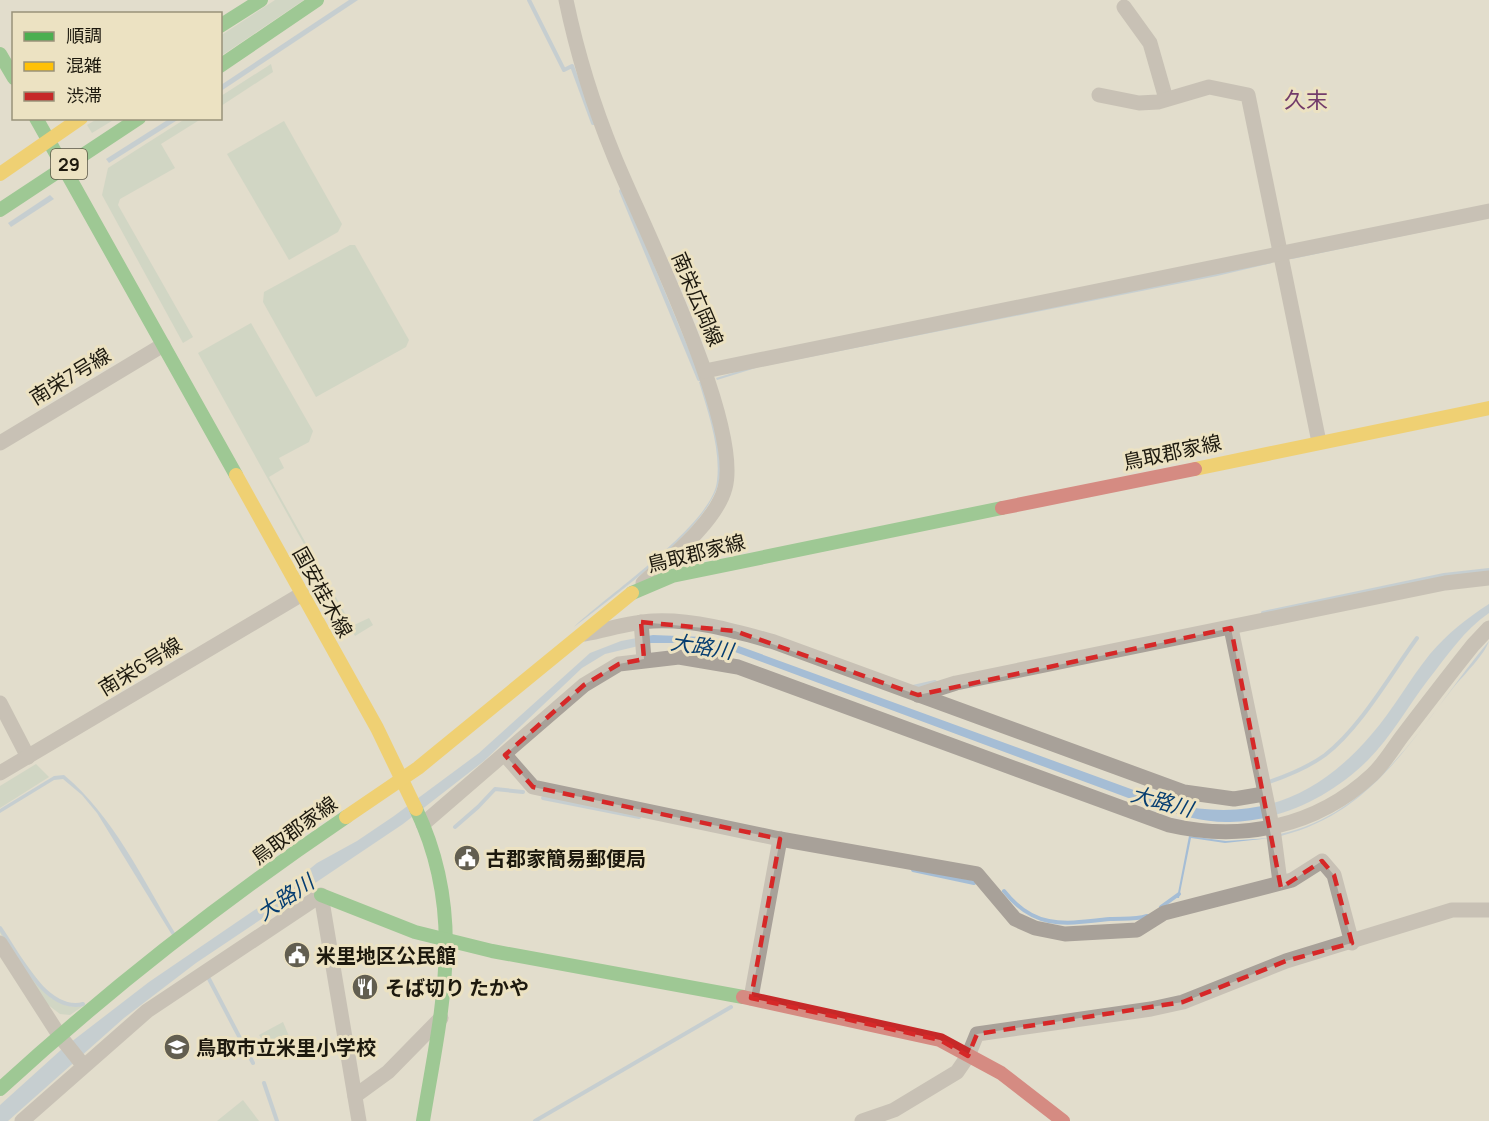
<svg xmlns="http://www.w3.org/2000/svg" width="1489" height="1121" font-family="Manrope,'Noto Sans JP',sans-serif">
<rect width="100%" height="100%" fill="#e2ddcc"/>
<g fill="#bdcebb">
<path d="M 275,0 L 304,0 L 221,56 L 220,36 Z"/>
<path d="M 271,64 L 273,72 L 221,106 L 221,96 Z"/>
<path d="M 97,119 L 115,119 L 92,133 L 87,125 Z"/>
<path d="M 185,119 L 201,119 L 161,144 L 175,168 L 120,199 L 118,205 L 193,337 L 183,343 L 102,195 L 108,168 Z"/>
<path d="M 284,121 L 342,224 L 338,232 L 289,260 L 227,154 Z"/>
<path d="M 350,245 L 355,245 L 409,340 L 406,347 L 316,397 L 263,302 L 264,292 Z"/>
<path d="M 251,323 L 313,431 L 309,442 L 279,458 L 284,468 L 269,477 L 352,626 L 369,618 L 373,625 L 355,636 L 198,353 Z"/>
<path d="M 36,764 L 49,777 L 0,808 L 0,786 Z"/>
<path d="M 0,929 L 51,998 L 72,1007 L 86,1004 L 70,1015 L 60,1014 L 43,1001 L 0,933 Z"/>
<path d="M 283,1022 L 294,1048 L 274,1058 L 259,1035 Z"/>
<path d="M 243,1100 L 259,1121 L 217,1121 Z"/>
</g>
<g fill="#a5bdd5">
<path d="M 349,0 L 358,0 L 221,91 L 221,85 Z"/>
<path d="M 169,119 L 179,119 L 109,163 L 106,159 Z"/>
<path d="M 50,195 L 54,199 L 11,227 L 8,223 Z"/>
<path d="M 1489,218 L 1292,259 L 1291,257 Z"/>
<path d="M 1271,261 L 1272,263 L 1217,276 L 759,367 L 717,380 L 716,378 L 759,365 Z"/>
<path d="M 701,381 C 710,410 722,445 720,475 C 717,524 612,597 574,627 C 607,595 713,524 717,481 C 721,449 708,412 699,382 Z"/>
<path d="M 1489,604 L 1489,613 C 1464,630 1447,656 1428,680 C 1408,706 1391,737 1368,760 C 1332,796 1281,821 1230,822 C 1206,823 1181,815 1158,809 L 735,652 L 692,643 L 651,643 L 605,654 L 582,668 L 484,761 L 403,824 L 196,963 L 124,1018 L 8,1121 L 0,1121 L 0,1105 L 62,1049 L 149,982 L 284,890 L 317,863 L 357,841 L 394,816 L 479,753 L 590,653 L 621,641 L 653,635 L 703,637 L 739,646 L 1172,804 C 1255,822 1316,799 1371,735 C 1393,710 1409,680 1430,654 C 1447,634 1467,618 1489,604 Z"/>
<path d="M 1489,641 C 1485,654 1463,676 1453,688 C 1403,752 1366,814 1281,836 L 1280,834 C 1378,814 1430,711 1489,641 Z"/>
<path d="M 64,775 C 114,817 142,878 175,933 L 172,935 L 97,813 L 82,795 L 63,779 L 54,780 L 0,813 L 0,809 L 54,776 Z"/>
<path d="M 1189,836 L 1226,841 L 1271,838 L 1225,843 L 1191,838 L 1179,898 L 1177,898 Z"/>
</g>
<g fill="none" stroke-linecap="round" stroke-linejoin="round">
<g stroke="#a5bdd5" stroke-width="4">
<path d="M 529,0 L 564,70 L 572,66 L 593,123"/>
<path d="M 621,191 L 699,379"/>
<path d="M 1263,613 L 1444,575 L 1489,570"/>
<path d="M 913,687 L 935,682"/>
<path d="M 1266,783 C 1287,776 1307,768 1325,755 C 1361,727 1390,675 1417,638"/>
<path d="M 543,798 L 639,817"/>
<path d="M 455,827 L 478,807 L 495,789 L 523,792"/>
<path d="M 913,870 L 974,883"/>
<path d="M 1004,891 C 1035,930 1065,924 1110,919 C 1123,918 1134,920 1147,916"/>
<path d="M 1161,907 L 1179,894"/>
<path d="M 0,928 C 18,954 46,1013 83,1004"/>
<path d="M 208,977 L 253,1063"/>
<path d="M 264,1083 L 277,1121"/>
<path d="M 535,1121 L 731,1007"/>
</g>
<g stroke="#a8a199" stroke-width="15">
<path d="M 566,0 C 577,53 593,105 614,156 C 641,223 743,424 725,488 C 716,522 668,560 643,583"/>
<path d="M 1124,7 L 1150,43 L 1166,99"/>
<path d="M 1099,95 L 1139,103 L 1158,102 L 1209,87 L 1248,95 L 1319,442"/>
<path d="M 705,371 L 1489,211"/>
<path d="M 0,443 L 163,345"/>
<path d="M 641,622 L 644,659"/>
<path d="M 1231,628 L 1274,836 L 1280,882"/>
<path d="M 584,634 C 607,630 630,622 653,621 C 694,619 735,631 774,642 L 1184,792 L 1234,799 L 1264,794"/>
<path d="M 918,695 L 956,683 L 1445,583 L 1489,578"/>
<path d="M 0,703 L 28,757"/>
<path d="M 505,755 L 533,787 L 780,839 L 977,874 L 1015,919 L 1035,928 L 1065,934 L 1137,930 L 1164,913 L 1292,880 L 1322,861 L 1334,875 L 1352,943"/>
<path d="M 0,773 L 302,594"/>
<path d="M 423,824 L 584,685 L 619,664 L 679,657 L 738,667 L 1169,825 C 1242,842 1316,827 1372,775 C 1384,764 1393,748 1403,735 C 1426,705 1449,675 1473,645 L 1489,628"/>
<path d="M 0,943 L 59,1035 L 83,1065"/>
<path d="M 751,998 L 780,839"/>
<path d="M 355,1096 L 388,1072 L 441,1018"/>
<path d="M 22,1121 L 147,1011 L 321,895 L 359,1121"/>
<path d="M 862,1121 L 894,1110 L 957,1072 L 968,1056 L 977,1034 L 1151,1009 L 1183,1002 L 1286,961 L 1452,910 L 1489,910"/>
</g>
<g stroke="#4caf50" stroke-width="14">
<path d="M 220,26 L 261,0"/>
<path d="M 0,54 L 14,78"/>
<path d="M 220,66 L 317,0"/>
<path d="M 36,118 L 236,475"/>
<path d="M 0,210 L 139,118"/>
<path d="M 632,593 L 672,576 L 1002,508"/>
<path d="M 416,809 C 467,915 441,1011 423,1121"/>
<path d="M 321,895 L 415,932 L 492,951 L 743,997"/>
<path d="M 0,1089 C 108,990 225,899 346,817"/>
</g>
<g stroke="#ffc107" stroke-width="14">
<path d="M 0,174 L 81,118"/>
<path d="M 1195,469 L 1489,408"/>
<path d="M 236,475 L 377,728 L 416,809"/>
<path d="M 346,817 L 418,768 L 632,593"/>
</g>
<g stroke="#c62828" stroke-width="14">
<path d="M 1002,508 L 1195,469"/>
<path d="M 743,997 L 940,1040 L 1001,1073 L 1063,1121"/>
</g>
</g>
<path d="M0 0H1489V1121H0ZM 641,622 L 735,631 L 918,695 L 1231,628 L 1281,888 L 1322,861 L 1334,875 L 1352,943 L 1286,961 L 1183,1002 L 977,1034 L 968,1056 L 940,1040 L 751,998 L 780,839 L 533,787 L 505,755 L 584,685 L 619,664 L 644,659 Z" fill="#e2ddcc" fill-opacity=".55" fill-rule="evenodd"/>
<path fill="none" stroke="#d62828" stroke-width="4.5" stroke-dasharray="12 8" stroke-linejoin="round" d="M 641,622 L 735,631 L 918,695 L 1231,628 L 1281,888 L 1322,861 L 1334,875 L 1352,943 L 1286,961 L 1183,1002 L 977,1034 L 968,1056 L 940,1040 L 751,998 L 780,839 L 533,787 L 505,755 L 584,685 L 619,664 L 644,659 Z"/>
<defs>
<symbol id="civic-disc" viewBox="-11 -11 22 22"><circle r="9.5" fill="#625e50" stroke="#ece2c2"/><path d="M-.6-6.5H3V-4.5H.6V-3L4-1V1h2V6H-6V1h2V-1L-.6-3ZM-1.2 2.5V6h2.4V2.5Z" fill="#fff"/></symbol>
<symbol id="restaurant-disc" viewBox="-11 -11 22 22"><circle r="9.5" fill="#625e50" stroke="#ece2c2"/><path d="M-5-6h1v4h1v-4h1v4h1v-4h1v5L-1.5 .5V6h-2V.5L-5-1ZM5-6V6H3V1.5H1.5Q1.5-4 5-6Z" fill="#fff"/></symbol>
<symbol id="school-disc" viewBox="-11 -11 22 22"><circle r="9.5" fill="#625e50" stroke="#ece2c2"/><path d="M0-5L7-2L0 1L-7-2ZM-4 1L0 2.5L4 1V4Q0 6-4 4Z" fill="#fff"/></symbol>
</defs>
<g fill-rule="evenodd">
<use href="#civic-disc" x="452" y="843" width="30" height="30"/>
<use href="#civic-disc" x="282" y="940" width="30" height="30"/>
<use href="#restaurant-disc" x="350" y="972" width="30" height="30"/>
<use href="#school-disc" x="162" y="1032" width="30" height="30"/>
</g>
<g text-anchor="middle" dominant-baseline="central" stroke-width="6" stroke-linejoin="round" paint-order="stroke">
<rect fill="#ece2c2" stroke="#5b5544" stroke-width="1.5" x="51" y="149" width="36" height="30" rx="4.5"/>
<g font-size="18" font-weight="bold" fill="#1d190e">
<text x="69" y="164">29</text>
</g>
<g font-size="20" fill="#1d190e" stroke="#ece2c2">
<text transform="translate(698 299) rotate(67)">南栄広岡線</text>
<text transform="translate(70 376) rotate(-31)">南栄7号線</text>
<text transform="translate(1172 452) rotate(-12)">鳥取郡家線</text>
<text transform="translate(696 553) rotate(-14)">鳥取郡家線</text>
<text transform="translate(323 592) rotate(61)">国安桂木線</text>
<text transform="translate(140 666) rotate(-31)">南栄6号線</text>
<text transform="translate(294 830) rotate(-36)">鳥取郡家線</text>
</g>
<g font-size="20" font-weight="bold" fill="#1d190e" stroke="#ece2c2" text-anchor="start">
<text x="486" y="858">古郡家簡易郵便局</text>
<text x="316" y="955">米里地区公民館</text>
<text x="385" y="987">そば切り たかや</text>
<text x="196" y="1047">鳥取市立米里小学校</text>
</g>
<g font-size="21" font-style="italic" fill="#053d70" stroke="#ece2c2">
<text transform="translate(702 646) rotate(9)">大路川</text>
<text transform="translate(1162 801) rotate(15)">大路川</text>
<text transform="translate(285 897) rotate(-34)">大路川</text>
</g>
<g font-size="22" fill="#733c6a" stroke="#ece2c2">
<text x="1306" y="100">久末</text>
</g>
</g>
<rect x="12" y="12" width="210" height="108" fill="#ece2c2" stroke="#99927a" stroke-width="1.5"/>
<rect x="24" y="32" width="30" height="9" fill="#4caf50" stroke="#99927a" stroke-width="1.5"/>
<text x="66" y="42" font-size="18" fill="#1d190e">順調</text>
<rect x="24" y="62" width="30" height="9" fill="#ffc107" stroke="#99927a" stroke-width="1.5"/>
<text x="66" y="72" font-size="18" fill="#1d190e">混雑</text>
<rect x="24" y="92" width="30" height="9" fill="#c62828" stroke="#99927a" stroke-width="1.5"/>
<text x="66" y="102" font-size="18" fill="#1d190e">渋滞</text>
</svg>
